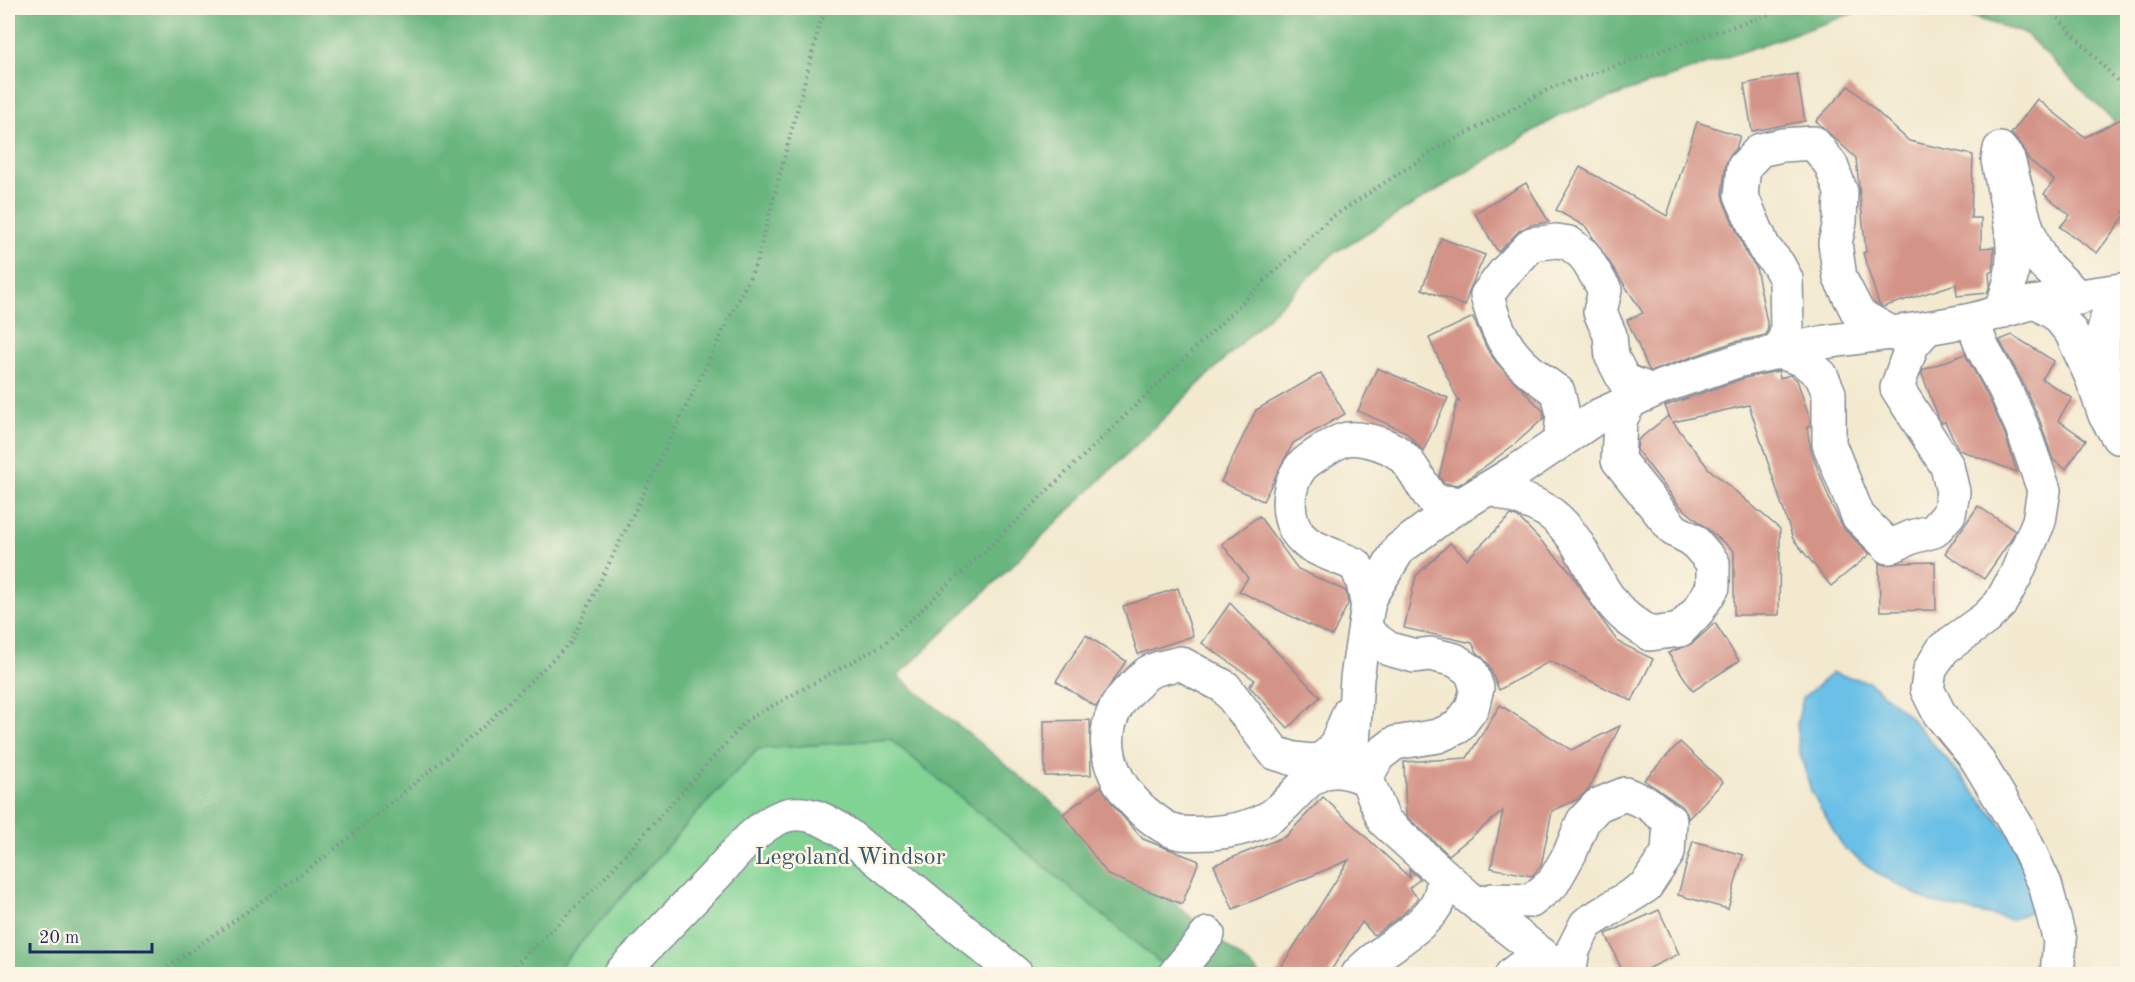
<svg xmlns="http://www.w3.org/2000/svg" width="2135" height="982" font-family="'Old Standard TT',serif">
<rect width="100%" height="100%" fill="#fcf5e5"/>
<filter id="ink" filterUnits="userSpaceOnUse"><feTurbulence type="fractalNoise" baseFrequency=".0167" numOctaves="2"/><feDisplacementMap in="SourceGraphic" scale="12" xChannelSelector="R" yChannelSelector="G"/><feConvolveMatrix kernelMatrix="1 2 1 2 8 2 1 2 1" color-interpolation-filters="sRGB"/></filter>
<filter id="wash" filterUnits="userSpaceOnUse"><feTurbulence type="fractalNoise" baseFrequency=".008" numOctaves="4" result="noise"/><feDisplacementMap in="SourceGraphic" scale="24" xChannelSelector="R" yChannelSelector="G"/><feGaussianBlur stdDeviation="1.35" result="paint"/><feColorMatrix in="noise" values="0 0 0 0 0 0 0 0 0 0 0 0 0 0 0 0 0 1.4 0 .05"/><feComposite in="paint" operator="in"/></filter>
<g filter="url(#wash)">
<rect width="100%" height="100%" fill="#f2e9cf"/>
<path fill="#81d394" stroke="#4e8179" stroke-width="1.5" d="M 890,739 L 1175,974 L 553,974 L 695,815 L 758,749 Z"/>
<path fill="#68b57e" stroke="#42726e" stroke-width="1.5" d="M 8,8 L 2127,8 L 2127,135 L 2026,34 L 1951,10 L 1857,12 L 1560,115 L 1334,253 L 898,676 L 1260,974 L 1174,974 L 890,739 L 758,749 L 695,815 L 553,974 L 8,974 Z"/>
<path fill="#6ac0e7" stroke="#4278a2" stroke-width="1.5" d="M 1832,673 L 1869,682 L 1906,713 L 1956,770 L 2013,839 L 2031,881 L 2034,909 L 2011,920 L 1930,902 L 1880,875 L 1843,847 L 1811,791 L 1799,749 L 1797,724 L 1803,698 Z"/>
<g id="blocks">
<g fill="#d49387">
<path d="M 1797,74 L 1805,121 L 1752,131 L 1744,84 Z"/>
<path d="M 1849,86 L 1909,141 L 1973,155 L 1971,218 L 1981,218 L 1981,248 L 1994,247 L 1993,271 L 1989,273 L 1990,285 L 1987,293 L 1957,296 L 1956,284 L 1883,307 L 1879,304 L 1863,253 L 1866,252 L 1856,158 L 1816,121 Z"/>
<path d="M 2037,99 L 2085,137 L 2127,116 L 2127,213 L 2097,253 L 2060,227 L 2070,215 L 2044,194 L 2054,180 L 2028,159 L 2023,147 L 2011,134 Z"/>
<path d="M 1697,122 L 1740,136 L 1736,148 L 1730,155 L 1726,164 L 1722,194 L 1724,202 L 1747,255 L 1756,267 L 1768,328 L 1766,335 L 1734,342 L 1652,371 L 1649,370 L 1627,320 L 1643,313 L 1586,227 L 1556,210 L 1580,167 L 1667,216 Z"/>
<path d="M 1526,183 L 1549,222 L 1530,225 L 1519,231 L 1498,252 L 1475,213 Z"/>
<path d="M 1441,238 L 1485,255 L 1469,291 L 1465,306 L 1422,289 Z"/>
<path d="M 1473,317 L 1487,349 L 1496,362 L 1543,411 L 1544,418 L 1515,444 L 1465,481 L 1458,485 L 1444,483 L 1439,477 L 1457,402 L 1459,402 L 1429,338 Z"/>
<path d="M 2012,335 L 2054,361 L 2042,379 L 2072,398 L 2058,420 L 2086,440 L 2066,469 L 2053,460 L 2040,421 L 2022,381 L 2000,341 L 2000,340 Z"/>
<path d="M 1965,354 L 1988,397 L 2005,434 L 2017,472 L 1959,450 L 1945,422 L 1942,423 L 1939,419 L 1922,374 L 1923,370 Z"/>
<path d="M 1377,368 L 1448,398 L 1423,451 L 1406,432 L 1358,411 Z"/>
<path d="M 1778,371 L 1780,378 L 1790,375 L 1797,380 L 1810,419 L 1810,426 L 1807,427 L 1811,451 L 1832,506 L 1844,529 L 1870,554 L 1831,586 L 1793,539 L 1749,405 L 1673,422 L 1709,469 L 1780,529 L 1779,615 L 1734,615 L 1734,551 L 1679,505 L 1637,450 L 1638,440 L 1668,416 L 1671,420 L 1665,406 L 1745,378 Z"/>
<path d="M 1321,373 L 1345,414 L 1293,443 L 1263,501 L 1221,482 L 1256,410 Z"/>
<path d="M 1978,506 L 2015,531 L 2010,541 L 1984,579 L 1945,553 Z"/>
<path d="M 1511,515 L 1519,518 L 1570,571 L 1591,605 L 1618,642 L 1653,659 L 1632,701 L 1550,661 L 1499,690 L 1488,664 L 1477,652 L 1472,643 L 1404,628 L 1416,576 L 1450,543 L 1467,559 Z"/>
<path d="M 1259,516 L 1298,569 L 1346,591 L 1348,604 L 1332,636 L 1239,591 L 1248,578 L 1222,544 Z"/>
<path d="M 1935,562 L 1936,610 L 1880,611 L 1879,563 L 1886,565 L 1899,563 Z"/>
<path d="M 1178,588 L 1193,636 L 1138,654 L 1123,606 Z"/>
<path d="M 1230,603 L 1320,697 L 1288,728 L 1249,686 L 1255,680 L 1202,643 Z"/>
<path d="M 1715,623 L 1739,661 L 1693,691 L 1668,653 L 1693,643 Z"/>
<path d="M 1086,635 L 1126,661 L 1096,707 L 1056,681 Z"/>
<path d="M 1500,705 L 1571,750 L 1620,726 L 1589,789 L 1578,799 L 1552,811 L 1541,866 L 1532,876 L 1491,868 L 1503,811 L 1449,855 L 1406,816 L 1404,762 L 1467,758 Z"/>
<path d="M 1090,720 L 1091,775 L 1045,776 L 1044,721 Z"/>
<path d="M 1680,742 L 1723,782 L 1688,819 L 1687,813 L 1682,806 L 1644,780 Z"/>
<path d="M 1101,786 L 1115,808 L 1143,839 L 1199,861 L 1182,904 L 1108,875 L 1063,814 Z"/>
<path d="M 1323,797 L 1410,878 L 1409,869 L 1420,879 L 1409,888 L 1418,898 L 1402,915 L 1374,935 L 1362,922 L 1328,975 L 1276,975 L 1349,860 L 1233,909 L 1214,865 L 1286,836 Z"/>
<path d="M 1693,841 L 1743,855 L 1728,909 L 1678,895 Z"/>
<path d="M 1659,910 L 1679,954 L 1635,975 L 1624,975 L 1606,934 Z"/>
</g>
</g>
</g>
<g filter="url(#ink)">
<use href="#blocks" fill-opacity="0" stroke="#868c96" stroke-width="1.5"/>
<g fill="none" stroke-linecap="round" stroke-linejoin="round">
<defs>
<g id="minor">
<path d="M 2038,303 L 2057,315 L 2071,332 L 2092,378 L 2105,415 L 2118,437 C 2108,395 2086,323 2125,290"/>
<path d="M 1999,313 C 2026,258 2008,216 1998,160 L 2000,149 L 2008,159 L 2025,222 L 2033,244 L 2043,263 L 2079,298"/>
<path d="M 1972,320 L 1983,349 L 2005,389 L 2022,427 L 2044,490 L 2039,521 L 2016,575 L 2000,604 L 1986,618 L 1943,649 L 1930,670 L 1927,689 L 1939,713 L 1976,758 L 2020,831 L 2045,884 L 2060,941 L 2057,974"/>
<path d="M 1893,334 L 1859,315 L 1840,278 L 1835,243 L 1840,222 L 1841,192 L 1831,165 L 1814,143 L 1782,145 L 1760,150 L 1744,167 L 1741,195 L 1764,248 L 1778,264 L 1786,279 L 1787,331 L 1780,352 L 1803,360 L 1821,375 L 1829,393 L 1829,444 L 1858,516 L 1889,547 L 1912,537 L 1934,531 L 1949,514 L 1953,492 L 1947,466 L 1897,388 L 1912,345 L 1927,328"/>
<path d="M 1560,442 L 1563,414 L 1558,392 C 1516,364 1499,345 1487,295 L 1504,273 L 1532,244 L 1557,241 L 1569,243 L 1584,255 L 1605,290 L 1600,312 L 1610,335 L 1612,357 L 1624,380 L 1652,391"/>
<path d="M 1489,488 C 1509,495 1532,501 1550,513 C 1586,539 1593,590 1627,618 C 1634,624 1643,629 1650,634 L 1680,630 L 1698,611 L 1713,587 L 1713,563 L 1693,540 L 1674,530 L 1618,460 L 1620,420 L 1631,400"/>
<path d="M 1368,607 L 1363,583 L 1356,565 C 1341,558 1318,551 1306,542 C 1284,525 1285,488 1301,467 C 1307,460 1334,443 1343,440 C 1355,436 1377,442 1388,447 C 1413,458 1418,483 1434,501 L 1461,504"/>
<path d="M 1350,711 L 1334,749 L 1322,759 L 1312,761 L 1294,759 L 1275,753 L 1225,687 L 1180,663 C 1171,666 1158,667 1149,672 C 1145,674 1140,680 1136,684 C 1092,721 1103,773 1142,810 C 1152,818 1168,832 1181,833 C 1209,835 1244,832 1270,817 C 1292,804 1306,771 1335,771 C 1345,770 1357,776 1366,778 L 1378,756 L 1395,743 L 1438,736 L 1458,727 L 1472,708 L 1477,688 L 1471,671 L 1455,660 L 1430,654 L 1415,656 L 1389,649 L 1371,636 L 1365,626"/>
<path d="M 1478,904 L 1493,900 L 1531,901 L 1553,883 L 1570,853 L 1583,821 L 1598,805 L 1625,794 L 1647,803 L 1670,821 L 1668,853 L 1646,886 L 1586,924 L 1573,950 L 1569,974"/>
<path d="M 620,974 C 651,942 682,910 713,878 C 733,857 753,829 781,817 C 806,807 830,822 849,836 L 1016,974"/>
<path d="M 1175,974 L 1208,934"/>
<path d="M 1358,974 C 1379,949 1427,929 1439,899 C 1442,892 1443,883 1444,876"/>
<path d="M 1512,974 L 1529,961 L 1552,963"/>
<path d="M 1567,974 L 1467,896 L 1384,821 L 1353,745 L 1357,678 L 1369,598 L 1399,549 L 1449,512 L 1520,469 L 1600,415 L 1664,386 L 1740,360 L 1825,342 L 1927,328 L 1972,320 L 2031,303 L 2128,289"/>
</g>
</defs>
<use href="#minor" stroke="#868c96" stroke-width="36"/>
<g stroke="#868c96" stroke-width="4" stroke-dasharray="1.5 4.5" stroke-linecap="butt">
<path d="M 2044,8 L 2050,10 L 2128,92"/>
<path d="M 2123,211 L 2128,219"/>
<path d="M 158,974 L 325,857 L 482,728 L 570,643 L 756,264 L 821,20 L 829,8"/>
<path d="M 506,974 L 597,886 L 747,720 L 884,644 L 987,549 L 1329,219 L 1435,150 L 1553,87 L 1788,8"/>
</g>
<use href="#minor" stroke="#fff" stroke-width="33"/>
</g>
</g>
<g text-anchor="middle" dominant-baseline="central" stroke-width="5" stroke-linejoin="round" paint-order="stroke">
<g font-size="24" fill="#34586c" stroke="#fcf5e5">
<text x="850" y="858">Legoland Windsor</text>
</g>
</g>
<rect width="2135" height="982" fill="none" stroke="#fcf5e5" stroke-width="30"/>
<path d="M30 943v9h122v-9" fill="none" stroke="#1b2f5e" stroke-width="3"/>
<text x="39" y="943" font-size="18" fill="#1b2f5e" stroke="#fcf5e5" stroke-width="4.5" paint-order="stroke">20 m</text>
</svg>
